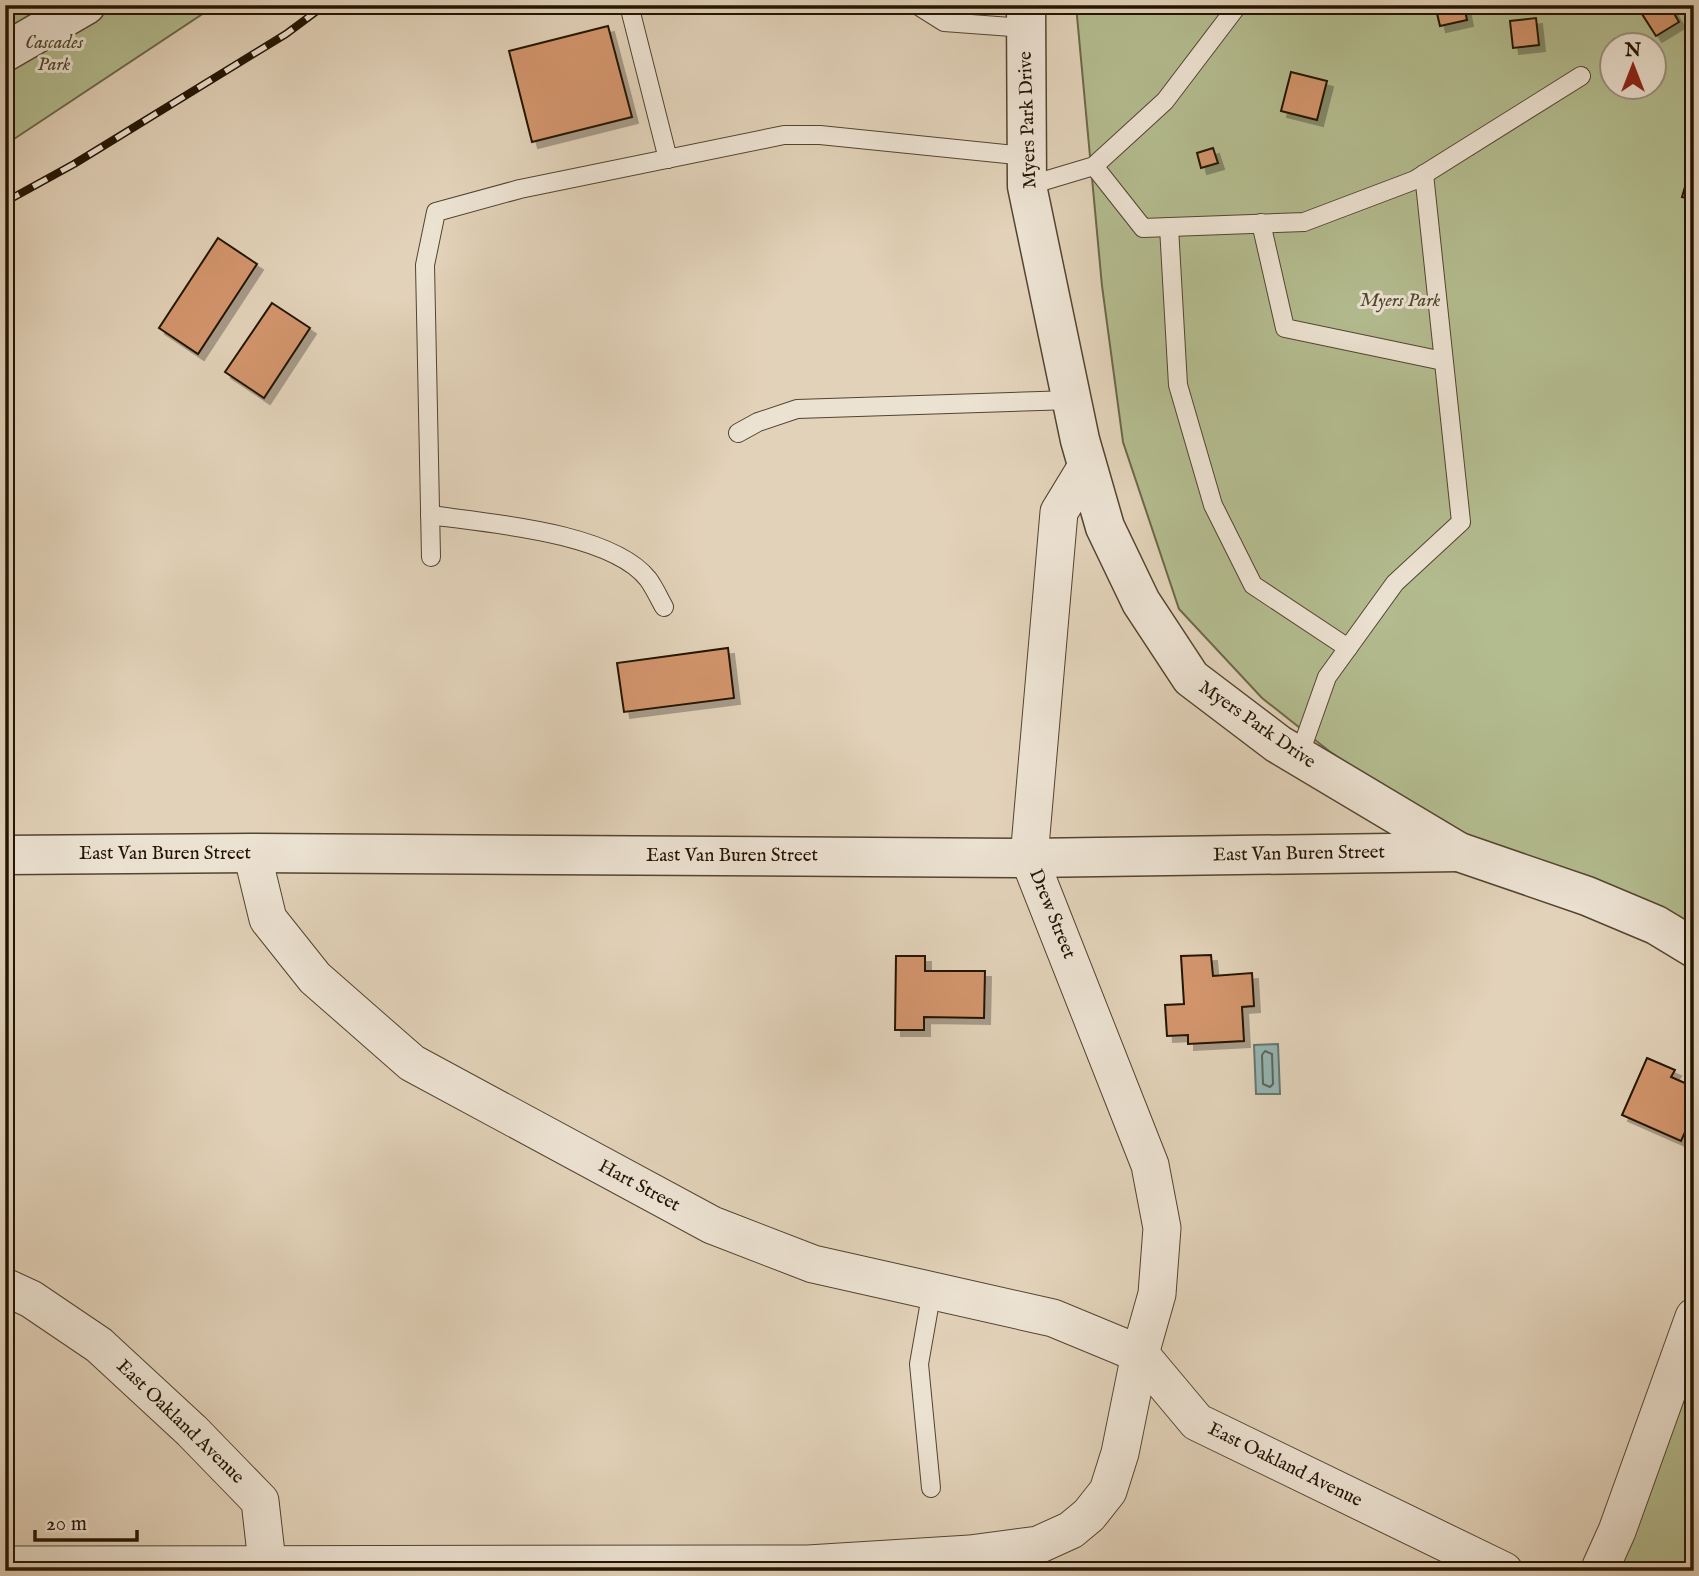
<svg xmlns="http://www.w3.org/2000/svg" width="1699" height="1576" font-family="'IM FELL English',serif">
<defs>
<filter id="shadow"><feDropShadow dx="6" dy="6" stdDeviation="0" flood-color="#0004"/></filter>
</defs>
<rect width="100%" height="100%" fill="#e2d2b9"/>
<filter id="stains"><feTurbulence type="fractalNoise" baseFrequency=".00286" numOctaves="4"/><feColorMatrix values="0 0 0 0 .2 0 0 0 0 .09 0 0 0 0 .02 0 0 0 .5 -.17"/></filter>
<radialGradient id="worn" r=".72"><stop offset=".6" stop-color="#630" stop-opacity="0"/><stop offset="1" stop-color="#630" stop-opacity=".3"/></radialGradient>
<g fill="#b3bc8f" stroke="#6b6849" stroke-width="2" fill-rule="evenodd">
<path d="M 5,5 L 216,5 L 5,145 Z"/>
<path d="M 1076,5 L 1694,5 L 1694,937 L 1462,838 L 1398,798 L 1329,751 L 1262,698 L 1179,609 L 1123,442 L 1102,286 ZM 1612,46 L 1654,46 L 1654,88 L 1612,88 Z"/>
<path d="M 1694,1351 L 1694,1571 L 1616,1571 Z"/>
</g>
<path fill="#95b6b5" stroke="#67766e" stroke-width="2" d="M 1278,1044 L 1280,1094 L 1256,1094 L 1254,1045 Z"/>
<g fill="none" stroke-linecap="round" stroke-linejoin="round">
<path stroke="#5c665c" stroke-width="2" d="M 1265,1051 L 1272,1054 L 1273,1084 L 1270,1087 L 1263,1084 L 1262,1055 Z"/>
</g>
<g fill="#d3956d" stroke="#231503" stroke-width="2" filter="url(#shadow)">
<path d="M 1435,5 L 1464,5 L 1467,20 L 1440,26 Z"/>
<path d="M 1657,5 L 1669,5 L 1679,22 L 1656,36 L 1642,14 Z"/>
<path d="M 1536,18 L 1539,45 L 1513,48 L 1510,21 Z"/>
<path d="M 608,26 L 632,117 L 532,142 L 509,51 Z"/>
<path d="M 1291,72 L 1327,81 L 1317,120 L 1281,111 Z"/>
<path d="M 1213,148 L 1218,163 L 1201,168 L 1197,153 Z"/>
<path d="M 1693,160 L 1694,160 L 1694,200 L 1682,197 Z"/>
<path d="M 218,238 L 257,264 L 198,354 L 159,328 Z"/>
<path d="M 272,303 L 310,328 L 264,398 L 225,372 Z"/>
<path d="M 728,648 L 734,698 L 624,712 L 617,663 Z"/>
<path d="M 1211,955 L 1213,976 L 1252,973 L 1254,1006 L 1242,1007 L 1244,1041 L 1188,1044 L 1188,1035 L 1167,1036 L 1165,1005 L 1184,1004 L 1181,956 Z"/>
<path d="M 896,956 L 925,956 L 925,971 L 985,971 L 984,1018 L 924,1017 L 924,1030 L 895,1030 Z"/>
<path d="M 1647,1058 L 1675,1070 L 1671,1077 L 1694,1087 L 1694,1112 L 1681,1141 L 1622,1115 Z"/>
</g>
<g fill="none" stroke-linecap="round" stroke-linejoin="round">
<defs>
<g id="service">
<path d="M 629,5 L 668,159"/>
<path d="M 917,5 L 944,22 L 1026,28"/>
<path d="M 1094,166 L 1143,228 L 1304,222 L 1415,180 L 1581,76"/>
<path d="M 1027,186 L 1094,166 L 1165,101 L 1238,5"/>
<path d="M 1261,223 L 1285,328 L 1443,361"/>
<path d="M 1169,227 L 1178,385 L 1213,505 L 1253,585 L 1348,648"/>
<path d="M 738,433 L 758,422 L 797,409 L 1072,400"/>
<path d="M 430,515 C 486,523 611,532 648,579 C 654,587 659,598 664,607"/>
<path d="M 431,557 L 425,265 L 436,212 L 520,189 L 784,135 L 820,135 L 1026,156"/>
<path d="M 1299,756 L 1327,677 L 1395,583 L 1461,522 L 1424,174"/>
<path d="M 931,1488 L 919,1364 L 932,1290"/>
</g>
<g id="minor">
<path d="M 252,853 L 268,919 L 315,978 L 412,1063 L 712,1225 L 813,1264 L 1053,1318 L 1140,1354 L 1197,1422 L 1504,1571"/>
<path d="M 5,1287 L 31,1299 L 99,1345 L 192,1431 L 260,1501 L 268,1571"/>
<path d="M 5,1565 L 808,1564 L 970,1554 L 1038,1545 L 1071,1530 L 1089,1515 L 1108,1491 L 1120,1453 L 1140,1354 L 1157,1294 L 1162,1228 L 1150,1165 L 1029,858 L 1059,512 L 1087,466"/>
<path d="M 1599,1571 L 1617,1531 L 1694,1317"/>
</g>
<g id="tertiary">
<path d="M 1026,5 L 1027,186 L 1080,440 L 1105,527 L 1141,602 L 1191,678 L 1278,744 L 1459,852 L 1587,896 L 1656,925 L 1694,948"/>
<path d="M 5,52 L 86,5"/>
<path d="M 5,855 L 252,853 L 1029,858 L 1459,852"/>
</g>
</defs>
<use href="#service" stroke="#534430" stroke-width="20"/>
<use href="#minor" stroke="#534430" stroke-width="39"/>
<use href="#tertiary" stroke="#534430" stroke-width="41"/>
<use href="#service" stroke="#ece2d2" stroke-width="18"/>
<use href="#minor" stroke="#ece2d2" stroke-width="37"/>
<use href="#tertiary" stroke="#ece2d2" stroke-width="38"/>
<defs>
<path id="rail" d="M 5,202 L 74,164 L 286,34 L 325,5"/>
</defs>
<use href="#rail" stroke="#231503" stroke-width="8"/>
<use href="#rail" stroke="#ece2d2" stroke-width="5" stroke-dasharray="16" stroke-linecap="butt"/>
</g>
<g text-anchor="middle" dominant-baseline="central" stroke-width="6" stroke-linejoin="round" paint-order="stroke">
<g font-size="19" font-style="italic" fill="#4e472d" stroke="#ece2d2">
<text x="54" y="43">Cascades<tspan x="54" dy="22">Park</tspan></text>
<text x="1400" y="301">Myers Park</text>
</g>
<g font-size="19" fill="#231503" stroke="#ece2d2">
<text transform="translate(1028 120) rotate(-92)">Myers Park Drive</text>
<text transform="translate(1257 725) rotate(35)">Myers Park Drive</text>
<text x="165" y="854">East Van Buren Street</text>
<text transform="translate(1299 854) rotate(-1)">East Van Buren Street</text>
<text x="732" y="856">East Van Buren Street</text>
<text transform="translate(1052 914) rotate(68)">Drew Street</text>
<text transform="translate(639 1186) rotate(28)">Hart Street</text>
<text transform="translate(180 1422) rotate(44)">East Oakland Avenue</text>
<text transform="translate(1285 1465) rotate(26)">East Oakland Avenue</text>
</g>
</g>
<rect width="1699" height="1576" fill="none" stroke="#e2d2b9" stroke-width="28"/>
<rect x="7" y="7" width="1685" height="1562" fill="none" stroke="#231503" stroke-width="3.5"/>
<rect x="14" y="14" width="1671" height="1548" fill="none" stroke="#231503" stroke-width="2"/>
<g transform="translate(1633 66)"><circle r="33" fill="#ece2d2" stroke="#9c907f" stroke-width="2"/>
<path d="M0-5L12 26L0 18L-12 26Z" fill="#8f2418"/>
<text y="-10" font-size="19" font-weight="bold" text-anchor="middle" fill="#231503">N</text>
</g>
<path d="M35 1530v10h102v-10" fill="none" stroke="#231503" stroke-width="3.5"/>
<text x="46" y="1530" font-size="21" fill="#231503" stroke="#ece2d2" stroke-width="5" paint-order="stroke">20 m</text>
<rect width="100%" height="100%" filter="url(#stains)"/>
<rect width="100%" height="100%" fill="url(#worn)"/>
</svg>
